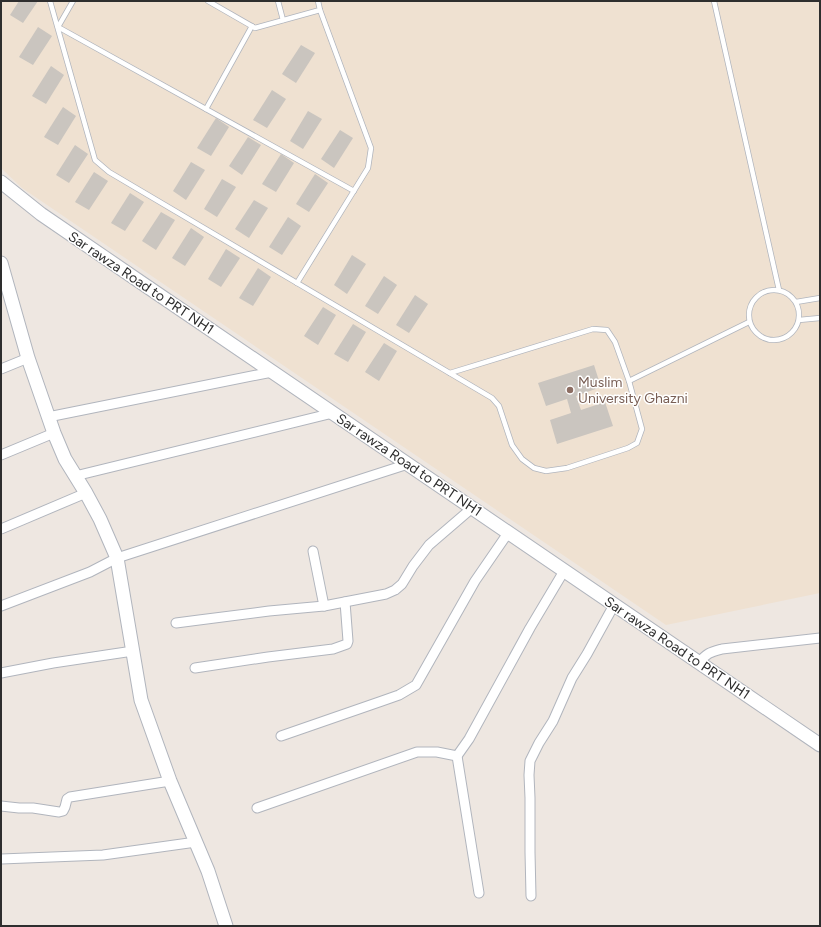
<svg xmlns="http://www.w3.org/2000/svg" width="821" height="927" font-family="Figtree,sans-serif">
<rect width="100%" height="100%" fill="#eee7e1"/>
<path fill="#efe1d1" d="M 1,1 L 820,1 L 820,593 L 666,625 L 22,188 L 1,168 Z"/>
<g fill="#cac5bf">
<path d="M 19,1 L 38,1 L 23,23 L 10,15 Z"/>
<path d="M 38,27 L 52,36 L 33,65 L 19,57 Z"/>
<path d="M 301,45 L 315,53 L 296,83 L 282,74 Z"/>
<path d="M 51,66 L 64,75 L 46,104 L 32,96 Z"/>
<path d="M 272,90 L 286,99 L 267,128 L 253,120 Z"/>
<path d="M 63,107 L 76,116 L 58,145 L 44,137 Z"/>
<path d="M 308,111 L 322,119 L 303,149 L 290,141 Z"/>
<path d="M 216,118 L 229,127 L 211,156 L 197,148 Z"/>
<path d="M 340,130 L 353,138 L 334,168 L 321,159 Z"/>
<path d="M 248,137 L 261,145 L 242,175 L 229,166 Z"/>
<path d="M 75,145 L 88,154 L 69,183 L 56,175 Z"/>
<path d="M 281,154 L 294,163 L 276,192 L 262,184 Z"/>
<path d="M 191,162 L 205,170 L 186,200 L 173,191 Z"/>
<path d="M 94,172 L 108,181 L 89,210 L 75,202 Z"/>
<path d="M 315,174 L 328,183 L 309,212 L 296,204 Z"/>
<path d="M 222,179 L 236,187 L 217,217 L 204,209 Z"/>
<path d="M 130,193 L 144,202 L 125,231 L 111,223 Z"/>
<path d="M 254,200 L 268,208 L 249,238 L 235,229 Z"/>
<path d="M 161,212 L 175,220 L 156,250 L 142,241 Z"/>
<path d="M 288,217 L 301,226 L 282,255 L 269,247 Z"/>
<path d="M 191,228 L 204,237 L 185,266 L 172,258 Z"/>
<path d="M 226,249 L 240,258 L 221,287 L 208,279 Z"/>
<path d="M 352,255 L 366,264 L 347,294 L 334,285 Z"/>
<path d="M 258,268 L 271,277 L 253,306 L 239,298 Z"/>
<path d="M 384,276 L 397,285 L 378,314 L 365,306 Z"/>
<path d="M 415,295 L 428,304 L 409,333 L 396,325 Z"/>
<path d="M 323,307 L 336,315 L 318,345 L 304,336 Z"/>
<path d="M 353,324 L 366,332 L 348,362 L 334,354 Z"/>
<path d="M 384,343 L 397,351 L 379,381 L 365,372 Z"/>
<path d="M 594,365 L 601,387 L 576,396 L 581,410 L 605,402 L 613,426 L 557,444 L 550,420 L 571,413 L 567,399 L 546,406 L 538,383 Z"/>
</g>
<g fill="none" stroke-linecap="round" stroke-linejoin="round">
<defs>
<g id="lane">
<path d="M 50,1 L 95,160 L 109,172 L 492,398 L 499,406 L 512,445 L 522,459 L 534,468 L 546,471 L 567,468 L 628,448 L 637,443 L 642,429 L 629,381"/>
<path d="M 73,1 L 58,27 L 354,191"/>
<path d="M 208,1 L 255,28 L 320,10 L 318,1"/>
<path d="M 278,1 L 283,20"/>
<path d="M 714,1 L 779,290"/>
<path d="M 206,109 L 252,26"/>
<path d="M 297,283 L 368,168 L 371,148 L 320,10"/>
<circle cx="774" cy="315" r="25"/>
<path d="M 796,302 L 820,298"/>
<path d="M 799,320 L 820,318"/>
<path d="M 450,373 L 593,329 L 607,330 L 615,342 L 629,381 L 749,322"/>
</g>
<g id="street">
<path d="M 1,369 L 28,358"/>
<path d="M 48,417 L 272,372"/>
<path d="M 1,455 L 54,433"/>
<path d="M 75,476 L 333,413"/>
<path d="M 1,529 L 86,493"/>
<path d="M 313,551 L 324,606"/>
<path d="M 1,606 L 90,572 L 117,558 L 408,464"/>
<path d="M 176,623 L 199,620 L 269,611 L 324,606 L 386,594 L 395,590 L 402,584 L 413,566 L 429,545 L 472,508"/>
<path d="M 699,663 C 706,653 711,652 722,649 L 820,638"/>
<path d="M 195,668 L 268,657 L 333,649 L 347,644 L 348,641 L 345,602"/>
<path d="M 1,673 L 53,663 L 133,651"/>
<path d="M 281,736 L 382,701 L 399,695 L 416,685 L 475,581 L 508,533"/>
<path d="M 457,756 L 479,893"/>
<path d="M 1,806 L 19,808 L 33,808 L 59,812 L 63,811 L 65,807 L 67,799 L 70,797 L 170,781"/>
<path d="M 257,808 L 417,752 L 437,752 L 457,756 L 469,739 L 530,628 L 564,571"/>
<path d="M 1,859 L 103,855 L 196,842"/>
<path d="M 531,896 L 530,852 L 530,798 L 529,775 L 530,761 L 539,743 L 553,721 L 572,678 L 587,654 L 614,605"/>
</g>
<g id="secondary">
<path d="M 1,182 L 41,214 L 136,279 L 820,745"/>
<path d="M 1,263 L 28,358 L 54,433 L 65,459 L 86,493 L 100,519 L 117,558 L 141,700 L 170,781 L 208,871 L 226,926"/>
</g>
</defs>
<use href="#lane" stroke="#b1b5bd" stroke-width="6"/>
<use href="#street" stroke="#b1b5bd" stroke-width="11"/>
<use href="#secondary" stroke="#b1b5bd" stroke-width="15"/>
<use href="#lane" stroke="#fff" stroke-width="4.5"/>
<use href="#street" stroke="#fff" stroke-width="9"/>
<use href="#secondary" stroke="#fff" stroke-width="13"/>
</g>
<circle fill="#8d6e63" stroke="#fff" stroke-width="1.5" cx="570" cy="390" r="4"/>
<g text-anchor="middle" dominant-baseline="central" stroke-width="3" stroke-linejoin="round" paint-order="stroke">
<g font-size="14" fill="#2e2e2e" stroke="#fff">
<text transform="translate(141 283) rotate(34)">Sar rawza Road to PRT NH1</text>
<text transform="translate(409 465) rotate(34)">Sar rawza Road to PRT NH1</text>
<text transform="translate(677 648) rotate(34)">Sar rawza Road to PRT NH1</text>
</g>
<g font-size="14" fill="#785e54" stroke="#fff" text-anchor="start">
<text x="578" y="382">Muslim<tspan x="578" dy="16">University Ghazni</tspan></text>
</g>
</g>
<rect width="821" height="927" fill="none" stroke="#2e2e2e" stroke-width="4"/>
</svg>
